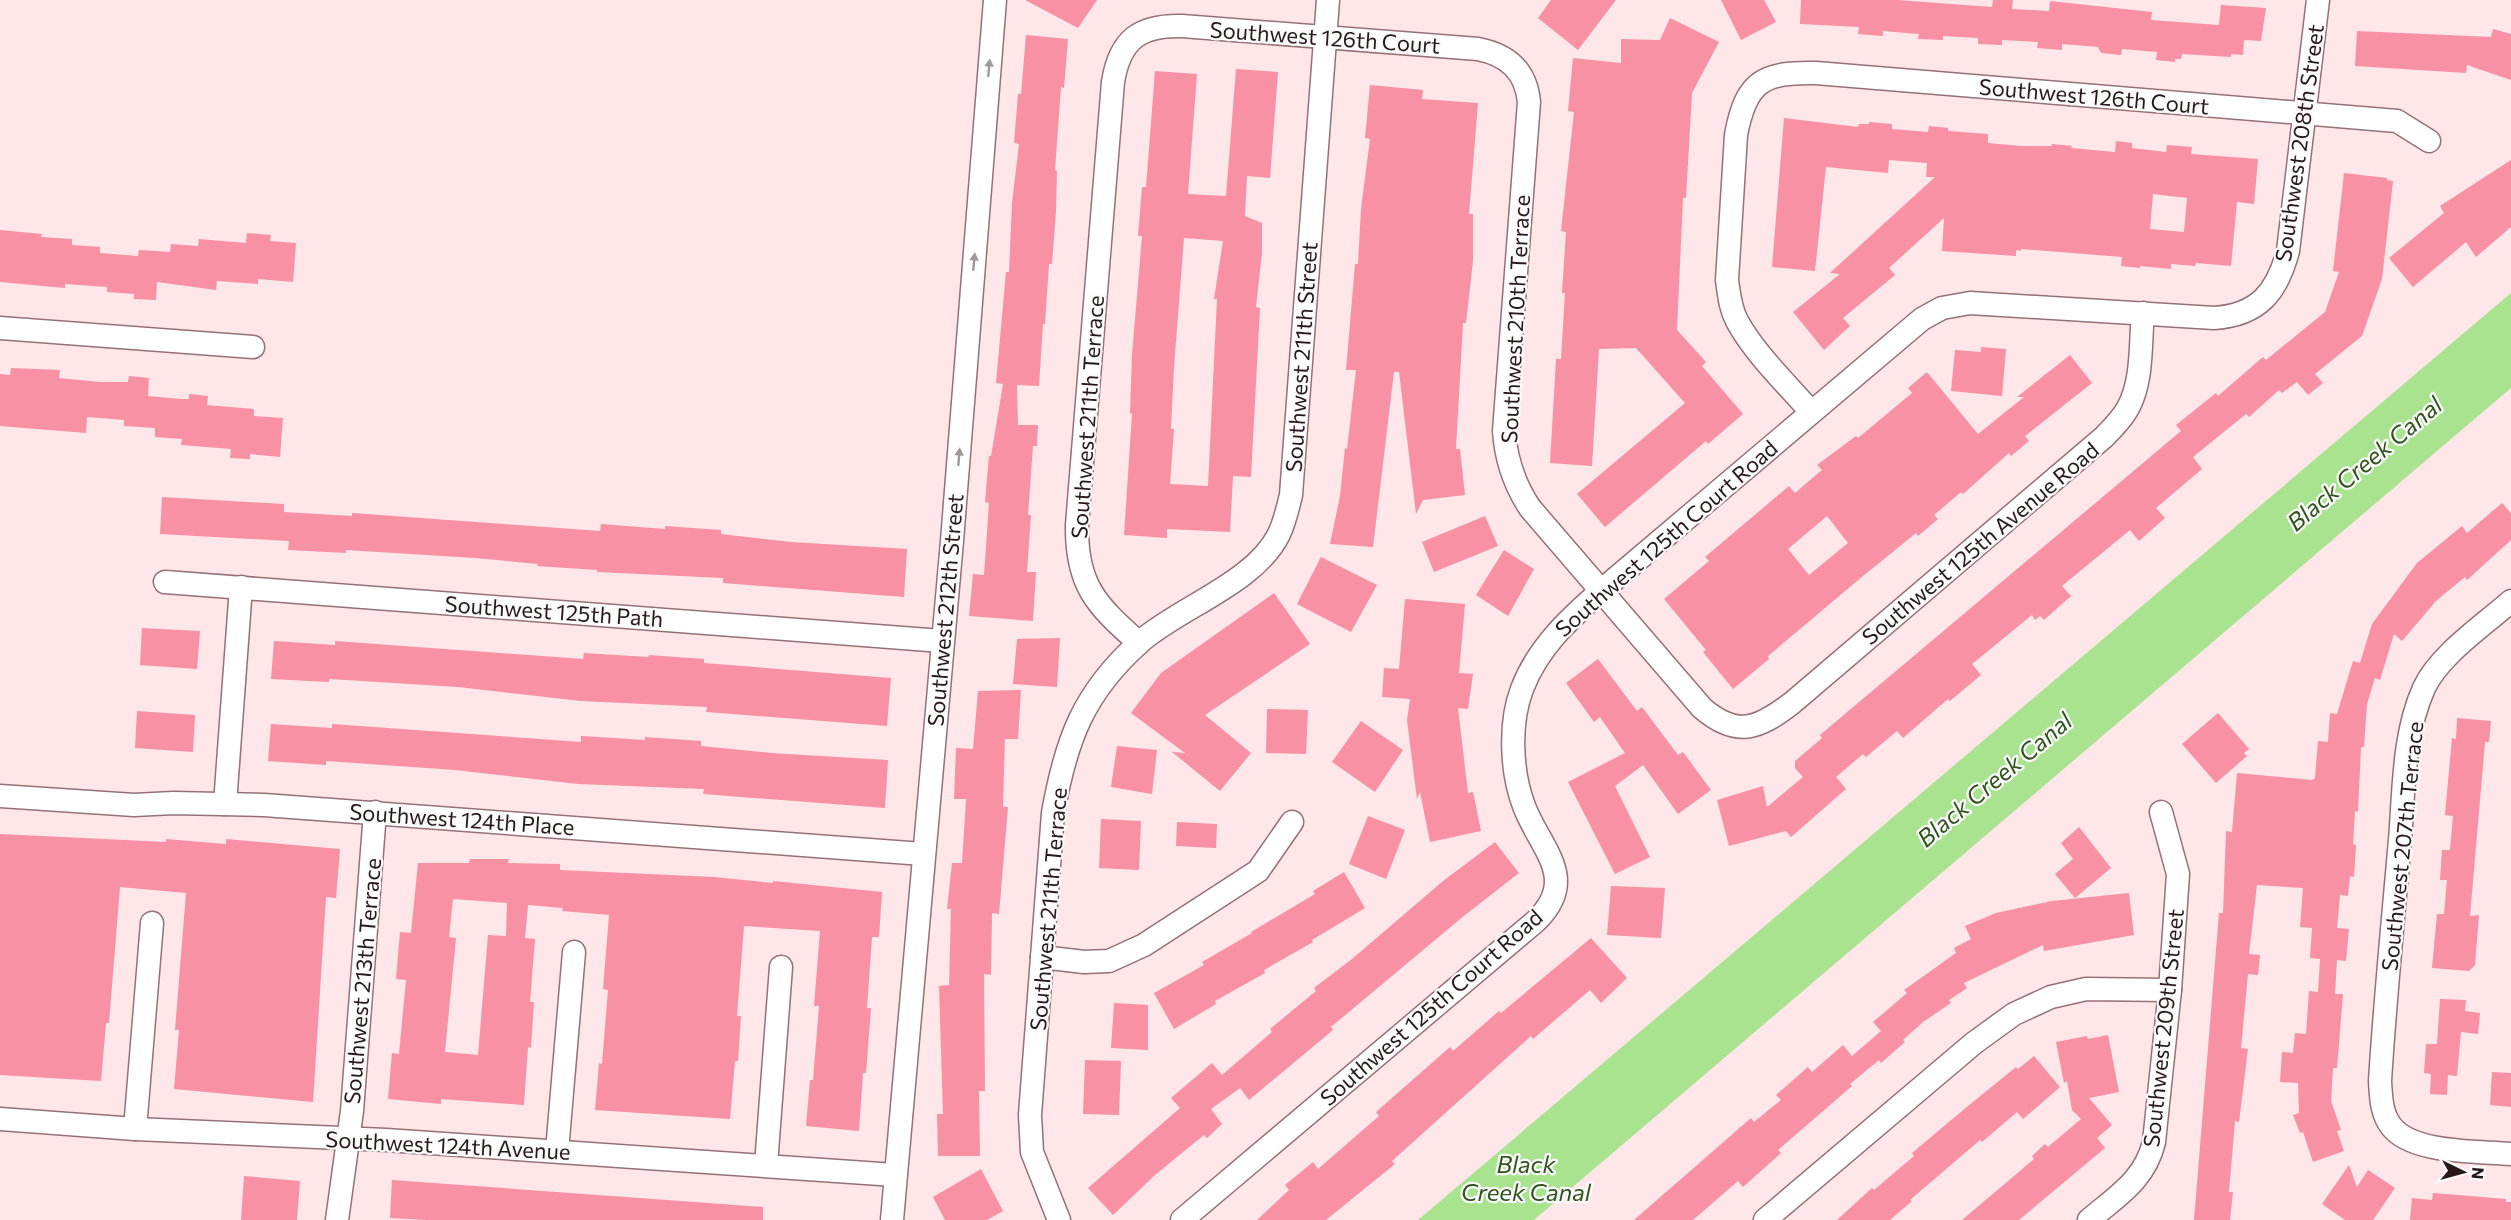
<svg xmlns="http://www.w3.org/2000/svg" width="2511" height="1220" font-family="Commissioner,sans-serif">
<rect width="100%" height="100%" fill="#ffe6e9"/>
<path fill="#a9e390" d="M 2511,293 L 2511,388 L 1534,1220 L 1418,1220 Z"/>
<g fill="#f891a4" fill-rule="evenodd">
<path d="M 1025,0 L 1097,0 L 1078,28 Z"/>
<path d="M 1551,0 L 1616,0 L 1578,50 L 1538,18 Z"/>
<path d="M 1721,0 L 1764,0 L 1776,22 L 1741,40 Z"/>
<path d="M 1801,0 L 1897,0 L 1992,7 L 1993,0 L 2013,0 L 2012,9 L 2049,11 L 2050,1 L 2152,12 L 2151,20 L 2219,25 L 2221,5 L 2266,8 L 2261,41 L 2244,40 L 2243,55 L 2231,54 L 2231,57 L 2182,54 L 2181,59 L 2175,59 L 2175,62 L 2156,60 L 2157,52 L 2122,49 L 2121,55 L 2101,53 L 2098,47 L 2062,44 L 2062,50 L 2037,48 L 2038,42 L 2002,40 L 2002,45 L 1978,44 L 1978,38 L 1943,36 L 1943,40 L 1918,39 L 1919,34 L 1883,31 L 1883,36 L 1858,34 L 1859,27 L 1800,24 Z"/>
<path d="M 1670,18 L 1719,42 L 1692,93 L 1686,198 L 1683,198 L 1677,330 L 1706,362 L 1702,366 L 1743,414 L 1708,444 L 1706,441 L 1605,527 L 1577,494 L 1685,403 L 1636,348 L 1599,349 L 1592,466 L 1550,463 L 1556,359 L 1561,359 L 1565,293 L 1562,293 L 1566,232 L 1561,231 L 1574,112 L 1568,111 L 1573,58 L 1621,63 L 1621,39 L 1660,40 Z"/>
<path d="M 2493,29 L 2511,34 L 2511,80 L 2467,65 L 2466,73 L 2355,66 L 2357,31 L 2491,37 Z"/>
<path d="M 1026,35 L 1068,39 L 1064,88 L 1061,87 L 1055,170 L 1057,171 L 1056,211 L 1052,264 L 1049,264 L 1045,324 L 1043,324 L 1039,386 L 1017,385 L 1018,425 L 1038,425 L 1037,446 L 1033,446 L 1028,515 L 1031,515 L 1027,572 L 1036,572 L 1033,621 L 969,616 L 973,574 L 984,575 L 989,503 L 985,502 L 989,456 L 991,456 L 1003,384 L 996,383 L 1006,272 L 1009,272 L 1012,203 L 1019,144 L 1014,143 L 1018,94 L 1021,94 Z"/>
<path d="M 1236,69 L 1278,72 L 1270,178 L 1247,176 L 1245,216 L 1262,223 L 1262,253 L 1256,307 L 1260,308 L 1251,477 L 1233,476 L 1230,532 L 1167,529 L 1167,538 L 1124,535 L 1132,414 L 1130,413 L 1132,355 L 1142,236 L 1138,236 L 1142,187 L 1146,187 L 1155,71 L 1197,74 L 1188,194 L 1226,196 ZM 1184,238 L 1223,241 L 1214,299 L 1217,299 L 1208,486 L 1170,484 L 1174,429 L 1171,429 L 1174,367 Z"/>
<path d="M 1370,85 L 1423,90 L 1422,99 L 1478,103 L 1469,214 L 1473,214 L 1473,261 L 1466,323 L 1463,323 L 1456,449 L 1460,449 L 1465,495 L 1423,500 L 1416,514 L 1399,372 L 1394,372 L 1373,547 L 1330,544 L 1340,496 L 1345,448 L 1347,449 L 1356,370 L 1346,370 L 1355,264 L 1358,264 L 1361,209 L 1370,139 L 1365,138 Z"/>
<path d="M 1784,118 L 1858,127 L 1859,124 L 1869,124 L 1869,122 L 1892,124 L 1892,129 L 1928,132 L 1929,126 L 1948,128 L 1948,131 L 1988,134 L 1988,143 L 2021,146 L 2052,146 L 2052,144 L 2072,146 L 2071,148 L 2115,152 L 2116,141 L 2132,143 L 2132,148 L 2166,152 L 2167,145 L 2192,147 L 2191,154 L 2258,159 L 2254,204 L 2237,202 L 2231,266 L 2196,263 L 2195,266 L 2171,264 L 2171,269 L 2140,266 L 2140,268 L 2121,266 L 2122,257 L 2021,249 L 2021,251 L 2016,250 L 2016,256 L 1942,251 L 1944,218 L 1889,268 L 1895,275 L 1843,318 L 1850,326 L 1824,350 L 1793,312 L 1840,274 L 1830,273 L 1935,177 L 1926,177 L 1927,163 L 1889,160 L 1888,173 L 1826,167 L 1815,271 L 1772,267 ZM 2153,194 L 2187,198 L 2184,232 L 2150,229 Z"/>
<path d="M 2511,160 L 2511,227 L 2476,257 L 2466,242 L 2413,287 L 2389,258 L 2444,213 L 2440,206 Z"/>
<path d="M 2344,173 L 2387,178 L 2387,180 L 2393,181 L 2382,279 L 2362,336 L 2315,374 L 2323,383 L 2308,395 L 2297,382 L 2282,393 L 2279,390 L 2249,417 L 2246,414 L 2193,457 L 2202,469 L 2156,508 L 2165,518 L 2139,541 L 2130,530 L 2062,586 L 2071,596 L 2044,620 L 2040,616 L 2035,620 L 2032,615 L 1972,664 L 1981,675 L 1950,701 L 1948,699 L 1903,738 L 1897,731 L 1866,757 L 1863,754 L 1836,777 L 1846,789 L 1791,837 L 1786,831 L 1729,846 L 1717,800 L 1763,786 L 1767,807 L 1803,777 L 1795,768 L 1795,761 L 1822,738 L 1820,735 L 2181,431 L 2176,425 L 2216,393 L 2218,396 L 2263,357 L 2266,360 L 2325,312 L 2339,272 L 2333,271 Z"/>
<path d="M 0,230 L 42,234 L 41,237 L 72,239 L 72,245 L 100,247 L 100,253 L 138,256 L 139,250 L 170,252 L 171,244 L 198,246 L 199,239 L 246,243 L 247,233 L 271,235 L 270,241 L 296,243 L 293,282 L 258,279 L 258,284 L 217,281 L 216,290 L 157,282 L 156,300 L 134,299 L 134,294 L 107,292 L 107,287 L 65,284 L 65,288 L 0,282 Z"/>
<path d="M 1981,347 L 2006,349 L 2002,396 L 1951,391 L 1955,350 L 1981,352 Z"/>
<path d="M 2070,355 L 2092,383 L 2025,436 L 2029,441 L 2011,456 L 2009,453 L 1963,494 L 1961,492 L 1934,515 L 1938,519 L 1918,536 L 1916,533 L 1863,576 L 1768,656 L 1769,659 L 1733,689 L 1703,652 L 1706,650 L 1664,599 L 1709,561 L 1705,557 L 1789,486 L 1795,493 L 1822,470 L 1817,465 L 1856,436 L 1858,438 L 1912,393 L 1908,388 L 1927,372 L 1978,434 L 2024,397 L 2017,397 ZM 1827,516 L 1848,543 L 1809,575 L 1788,549 Z"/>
<path d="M 11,368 L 60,370 L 59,378 L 100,382 L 128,382 L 129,376 L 149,378 L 148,396 L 181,399 L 189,399 L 189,394 L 208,396 L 207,405 L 254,409 L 254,416 L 283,418 L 280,457 L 250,454 L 250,459 L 230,458 L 231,449 L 181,445 L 182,439 L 155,437 L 155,428 L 124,426 L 124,420 L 87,417 L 86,433 L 0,426 L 0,374 L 10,375 Z"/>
<path d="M 162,497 L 284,504 L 284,512 L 352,516 L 352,513 L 600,531 L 601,524 L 665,529 L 665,526 L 721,530 L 721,534 L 791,542 L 907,549 L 904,597 L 723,583 L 723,578 L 597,572 L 597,570 L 537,566 L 538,564 L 475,558 L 346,550 L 346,553 L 288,550 L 289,541 L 160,534 Z"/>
<path d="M 2502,503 L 2511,513 L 2511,540 L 2467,580 L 2465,577 L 2436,601 L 2402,641 L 2394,634 L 2380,680 L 2375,678 L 2367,704 L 2364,747 L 2361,747 L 2358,812 L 2355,811 L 2353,844 L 2356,845 L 2354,877 L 2350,876 L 2348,896 L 2340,895 L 2337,928 L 2349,929 L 2346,961 L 2337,960 L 2335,994 L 2343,994 L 2337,1068 L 2333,1068 L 2331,1101 L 2341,1130 L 2337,1131 L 2344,1151 L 2313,1162 L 2303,1132 L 2300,1133 L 2293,1115 L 2299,1113 L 2298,1083 L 2280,1082 L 2282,1052 L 2293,1053 L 2295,1033 L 2306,1034 L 2309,991 L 2318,992 L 2320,959 L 2310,958 L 2312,928 L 2300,927 L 2303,888 L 2257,885 L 2249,954 L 2260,955 L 2258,975 L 2248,974 L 2241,1048 L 2248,1049 L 2239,1122 L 2235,1121 L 2229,1192 L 2233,1192 L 2230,1220 L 2194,1220 L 2219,913 L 2223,913 L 2226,831 L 2232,832 L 2237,773 L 2312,780 L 2315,778 L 2318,741 L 2328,742 L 2330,713 L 2337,714 L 2353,661 L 2360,663 L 2372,624 L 2417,563 L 2462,526 L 2467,533 Z"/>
<path d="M 1485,516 L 1498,546 L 1434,572 L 1422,542 Z"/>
<path d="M 1504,550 L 1534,569 L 1508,616 L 1476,595 Z"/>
<path d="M 1321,557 L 1377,585 L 1351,632 L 1297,604 Z"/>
<path d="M 1274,593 L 1310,644 L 1205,715 L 1251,753 L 1220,791 L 1172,752 L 1185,753 L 1131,713 L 1161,673 Z"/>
<path d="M 1405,599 L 1465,604 L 1459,673 L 1473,674 L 1468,709 L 1458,708 L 1468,793 L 1473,792 L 1481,831 L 1430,842 L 1420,792 L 1417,799 L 1407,720 L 1410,699 L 1382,697 L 1384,668 L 1399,669 Z"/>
<path d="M 142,628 L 200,631 L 197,669 L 140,665 Z"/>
<path d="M 1060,638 L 1057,687 L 1013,684 L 1017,639 Z"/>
<path d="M 274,641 L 335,645 L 335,641 L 583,659 L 584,653 L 648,657 L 649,655 L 704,659 L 704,663 L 891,678 L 887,726 L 706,712 L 707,707 L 581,701 L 458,687 L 329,679 L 329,682 L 271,679 Z"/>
<path d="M 1598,659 L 1637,711 L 1642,707 L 1678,755 L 1683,752 L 1711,790 L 1678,814 L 1643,765 L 1615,786 L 1650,857 L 1615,874 L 1568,782 L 1625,753 L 1600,717 L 1594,722 L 1566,683 Z"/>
<path d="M 1021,690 L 1018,739 L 1005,739 L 1003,807 L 1008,807 L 999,914 L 992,913 L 991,975 L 984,974 L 985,1091 L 979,1091 L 980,1156 L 938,1156 L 937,1114 L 943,1114 L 939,986 L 949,985 L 951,909 L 947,909 L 952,863 L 962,863 L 966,799 L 954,799 L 956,748 L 973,749 L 978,691 Z"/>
<path d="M 1267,709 L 1308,710 L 1306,754 L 1266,753 Z"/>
<path d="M 137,711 L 195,715 L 193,752 L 135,748 Z"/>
<path d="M 2218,713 L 2249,749 L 2244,753 L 2247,756 L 2216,783 L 2182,744 Z"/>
<path d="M 2457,718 L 2491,721 L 2489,742 L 2485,742 L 2470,916 L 2479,915 L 2475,965 L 2469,971 L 2432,968 L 2437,914 L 2444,914 L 2447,880 L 2440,880 L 2442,850 L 2450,850 L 2453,816 L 2445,815 L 2452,738 L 2456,739 Z"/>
<path d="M 1361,721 L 1403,750 L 1375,792 L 1332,762 Z"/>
<path d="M 271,724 L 332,728 L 332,724 L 581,742 L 581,736 L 645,740 L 645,737 L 701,741 L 701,746 L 771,753 L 888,760 L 885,808 L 703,794 L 704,789 L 578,784 L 455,770 L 326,761 L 326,765 L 268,761 Z"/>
<path d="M 1117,746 L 1157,750 L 1152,794 L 1111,787 Z"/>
<path d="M 1368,816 L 1405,830 L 1386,879 L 1349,864 Z"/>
<path d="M 1101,819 L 1141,821 L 1139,870 L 1099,868 Z"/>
<path d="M 1177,822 L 1217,824 L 1216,848 L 1176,846 Z"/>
<path d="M 2079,827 L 2111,868 L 2075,898 L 2055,874 L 2073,859 L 2061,843 Z"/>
<path d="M 0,834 L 166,842 L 166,839 L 226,844 L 226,839 L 340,849 L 336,898 L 326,897 L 313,1102 L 174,1089 L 179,1030 L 175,1030 L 186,893 L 120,887 L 109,1023 L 106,1023 L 101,1081 L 0,1075 Z"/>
<path d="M 1495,842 L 1519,873 L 1465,915 L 1331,1027 L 1333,1030 L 1249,1100 L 1240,1088 L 1211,1109 L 1222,1124 L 1207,1138 L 1204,1135 L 1155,1175 L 1113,1215 L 1088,1188 L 1180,1108 L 1171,1098 L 1212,1063 L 1222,1075 L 1272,1032 L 1270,1029 L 1316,991 L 1314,988 L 1352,959 L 1443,881 Z"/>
<path d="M 470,859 L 509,859 L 508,863 L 560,864 L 560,870 L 714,877 L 773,883 L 773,881 L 882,892 L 879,937 L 872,937 L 867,1008 L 871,1008 L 866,1073 L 863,1073 L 859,1131 L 806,1126 L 810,1080 L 813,1080 L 819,1006 L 814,1006 L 820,931 L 744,926 L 737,1016 L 741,1016 L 738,1061 L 735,1061 L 730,1119 L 595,1110 L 599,1063 L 602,1064 L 608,990 L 603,989 L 609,915 L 562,911 L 563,908 L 528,905 L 525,938 L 535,939 L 530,1002 L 534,1002 L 531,1048 L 528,1047 L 524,1105 L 441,1099 L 441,1104 L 388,1099 L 392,1053 L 399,1054 L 406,980 L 396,979 L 400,932 L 411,933 L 418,863 L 469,863 ZM 453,899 L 507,903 L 506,936 L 488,935 L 478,1055 L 445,1052 L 456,938 L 449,937 Z"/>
<path d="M 1344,872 L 1365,908 L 1312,940 L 1313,942 L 1264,970 L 1265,973 L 1215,1001 L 1216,1004 L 1174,1029 L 1154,993 L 1204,965 L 1202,962 L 1252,933 L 1251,932 L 1315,894 L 1313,891 Z"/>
<path d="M 1611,886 L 1665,888 L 1661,938 L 1607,935 Z"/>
<path d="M 2129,893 L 2134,935 L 2044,951 L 2043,945 L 1964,983 L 1967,988 L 1949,1000 L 1951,1003 L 1923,1022 L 1903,1040 L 1905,1042 L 1881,1063 L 1879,1060 L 1850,1084 L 1852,1086 L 1778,1150 L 1781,1153 L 1743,1187 L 1738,1181 L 1693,1220 L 1634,1220 L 1751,1118 L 1754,1122 L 1781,1100 L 1776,1095 L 1808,1067 L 1812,1072 L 1843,1045 L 1852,1056 L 1881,1031 L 1873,1022 L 1907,993 L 1904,990 L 1956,953 L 1954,948 L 1971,939 L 1965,926 L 1996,913 L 2052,901 Z"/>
<path d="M 1591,938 L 1627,978 L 1601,1003 L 1590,990 L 1533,1039 L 1531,1036 L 1392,1161 L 1395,1164 L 1326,1220 L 1257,1220 L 1289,1190 L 1285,1185 L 1313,1162 L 1318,1169 L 1379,1116 L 1376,1112 L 1450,1047 L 1453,1051 L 1499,1011 L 1501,1013 Z"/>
<path d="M 2440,999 L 2466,1000 L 2465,1011 L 2480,1013 L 2478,1034 L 2461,1032 L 2457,1076 L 2448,1075 L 2447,1095 L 2430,1094 L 2431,1074 L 2424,1073 L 2426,1044 L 2437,1044 Z"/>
<path d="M 1114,1003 L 1148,1005 L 1148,1050 L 1111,1048 Z"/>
<path d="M 2108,1035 L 2119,1092 L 2089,1098 L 2112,1125 L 2097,1138 L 2105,1148 L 2019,1220 L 1962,1220 L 2034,1159 L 2032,1156 L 2045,1144 L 2048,1147 L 2081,1119 L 2072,1110 L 2067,1081 L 2064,1083 L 2056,1042 L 2087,1036 L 2088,1039 Z"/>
<path d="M 2034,1056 L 2060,1087 L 2023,1119 L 2017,1112 L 1982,1142 L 1980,1140 L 1910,1200 L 1912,1201 L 1890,1220 L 1837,1220 L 1872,1188 L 1874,1190 L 1914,1156 L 1912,1153 L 1968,1106 L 2016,1067 L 2018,1069 Z"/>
<path d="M 1085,1060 L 1121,1061 L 1119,1115 L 1083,1114 Z"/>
<path d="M 2492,1072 L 2511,1073 L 2511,1107 L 2490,1105 Z"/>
<path d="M 2349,1165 L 2357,1187 L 2368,1170 L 2395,1188 L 2373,1220 L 2345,1220 L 2322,1204 Z"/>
<path d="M 981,1169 L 1003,1211 L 987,1220 L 945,1220 L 933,1197 Z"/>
<path d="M 244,1176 L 300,1181 L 297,1220 L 241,1220 Z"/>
<path d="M 392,1180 L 763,1207 L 763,1220 L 427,1220 L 390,1218 Z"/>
<path d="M 2433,1193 L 2506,1199 L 2506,1202 L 2511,1202 L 2511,1220 L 2410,1220 L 2412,1198 L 2432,1200 Z"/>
</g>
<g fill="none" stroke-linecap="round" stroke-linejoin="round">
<defs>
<g id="street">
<path d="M 0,328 L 253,347"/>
<path d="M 1811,412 C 1786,383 1755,354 1737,321 C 1730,308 1729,294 1727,280 L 1736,135 C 1746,81 1763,72 1816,73 L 2397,121 L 2429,141"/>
<path d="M 165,582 L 942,641"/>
<path d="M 2511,601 C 2484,625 2439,655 2424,688 C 2403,734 2404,790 2400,840 C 2393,920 2385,1001 2380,1081 C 2381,1096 2381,1113 2391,1126 C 2412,1154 2478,1151 2511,1154"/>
<path d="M 1139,643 C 1096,605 1076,585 1077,525 L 1113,82 C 1120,39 1140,25 1182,26 L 1478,49 C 1508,55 1526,71 1529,102 L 1504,431 C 1506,460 1514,484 1530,508 L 1702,708 C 1737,738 1758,729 1792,703 L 2104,437 C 2113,428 2122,419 2128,408 C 2143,381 2140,344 2143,313"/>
<path d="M 0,796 L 134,805 L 173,803 L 264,805 L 923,854"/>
<path d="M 225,804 L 241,587"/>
<path d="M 1042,957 L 1084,962 L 1109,961 L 1144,945 L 1258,871 L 1292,822"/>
<path d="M 0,1119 L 135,1129 L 386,1140 L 895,1175"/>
<path d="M 135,1129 L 152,923"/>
<path d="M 557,1151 L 574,952"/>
<path d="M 766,1165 L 781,967"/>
<path d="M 337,1220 L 352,1111 L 375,812"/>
<path d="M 892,1220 L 952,541 L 995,0"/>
<path d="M 1059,1220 L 1032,1152 L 1030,1115 L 1053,813 C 1066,740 1083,693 1140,642 C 1180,607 1255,583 1279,534 C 1285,521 1288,508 1291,495 L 1328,0"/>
<path d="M 1182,1220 L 1536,921 C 1580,878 1540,849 1524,806 C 1511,772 1509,723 1522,689 C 1538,647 1569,619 1602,590 L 1922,319 L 1942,308 L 1970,303 L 2214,318 C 2259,315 2277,292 2288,251 L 2318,0"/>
<path d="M 1765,1220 L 1974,1043 L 2014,1014 L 2051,997 L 2086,989 L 2170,990"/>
<path d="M 2089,1220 C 2117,1196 2145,1180 2154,1142 L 2170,990 L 2178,874 L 2161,812"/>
</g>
</defs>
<use href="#street" stroke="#957177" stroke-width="25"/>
<use href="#street" stroke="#fff" stroke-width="22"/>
</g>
<defs><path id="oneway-solid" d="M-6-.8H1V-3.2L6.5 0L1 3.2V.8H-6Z" transform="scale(1.5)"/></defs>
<g fill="#9e9898">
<use href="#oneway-solid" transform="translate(989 68) rotate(-85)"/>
<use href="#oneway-solid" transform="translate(974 262) rotate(-85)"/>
<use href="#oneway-solid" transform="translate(959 457) rotate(-85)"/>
</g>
<g text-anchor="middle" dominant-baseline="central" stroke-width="4.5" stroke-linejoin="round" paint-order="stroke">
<g font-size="22" fill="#27191b" stroke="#fafafa">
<text transform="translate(1325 37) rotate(4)">Southwest 126th Court</text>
<text transform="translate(2094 96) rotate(5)">Southwest 126th Court</text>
<text transform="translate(2299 143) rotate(-82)">Southwest 208th Street</text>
<text transform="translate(1515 319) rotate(-87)">Southwest 210th Terrace</text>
<text transform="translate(1301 357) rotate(-86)">Southwest 211th Street</text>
<text transform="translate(1087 417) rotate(-86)">Southwest 211th Terrace</text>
<text transform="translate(1666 538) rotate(-41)">Southwest 125th Court Road</text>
<text transform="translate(1980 543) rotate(-40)">Southwest 125th Avenue Road</text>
<text transform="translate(945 610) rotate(-85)">Southwest 212th Street</text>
<text transform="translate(554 611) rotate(4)">Southwest 125th Path</text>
<text transform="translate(462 819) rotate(4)">Southwest 124th Place</text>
<text transform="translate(2402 846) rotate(-84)">Southwest 207th Terrace</text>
<text transform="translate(1048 909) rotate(-85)">Southwest 211th Terrace</text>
<text transform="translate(362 981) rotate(-85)">Southwest 213th Terrace</text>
<text transform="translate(1431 1007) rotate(-41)">Southwest 125th Court Road</text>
<text transform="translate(2163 1028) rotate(-84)">Southwest 209th Street</text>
<text transform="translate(448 1145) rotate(3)">Southwest 124th Avenue</text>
</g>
<g font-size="24" font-style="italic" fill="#30541d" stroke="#fafafa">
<text transform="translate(2364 463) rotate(-40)">Black Creek Canal</text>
<text transform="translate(1994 779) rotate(-40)">Black Creek Canal</text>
<text x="1526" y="1163">Black<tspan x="1526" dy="28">Creek Canal</tspan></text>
</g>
</g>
<g transform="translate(2463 1172) rotate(95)" stroke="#fafafa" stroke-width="4.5" paint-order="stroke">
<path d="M0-4.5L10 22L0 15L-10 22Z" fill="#27191b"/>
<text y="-9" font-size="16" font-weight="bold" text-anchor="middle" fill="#27191b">N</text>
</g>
</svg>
